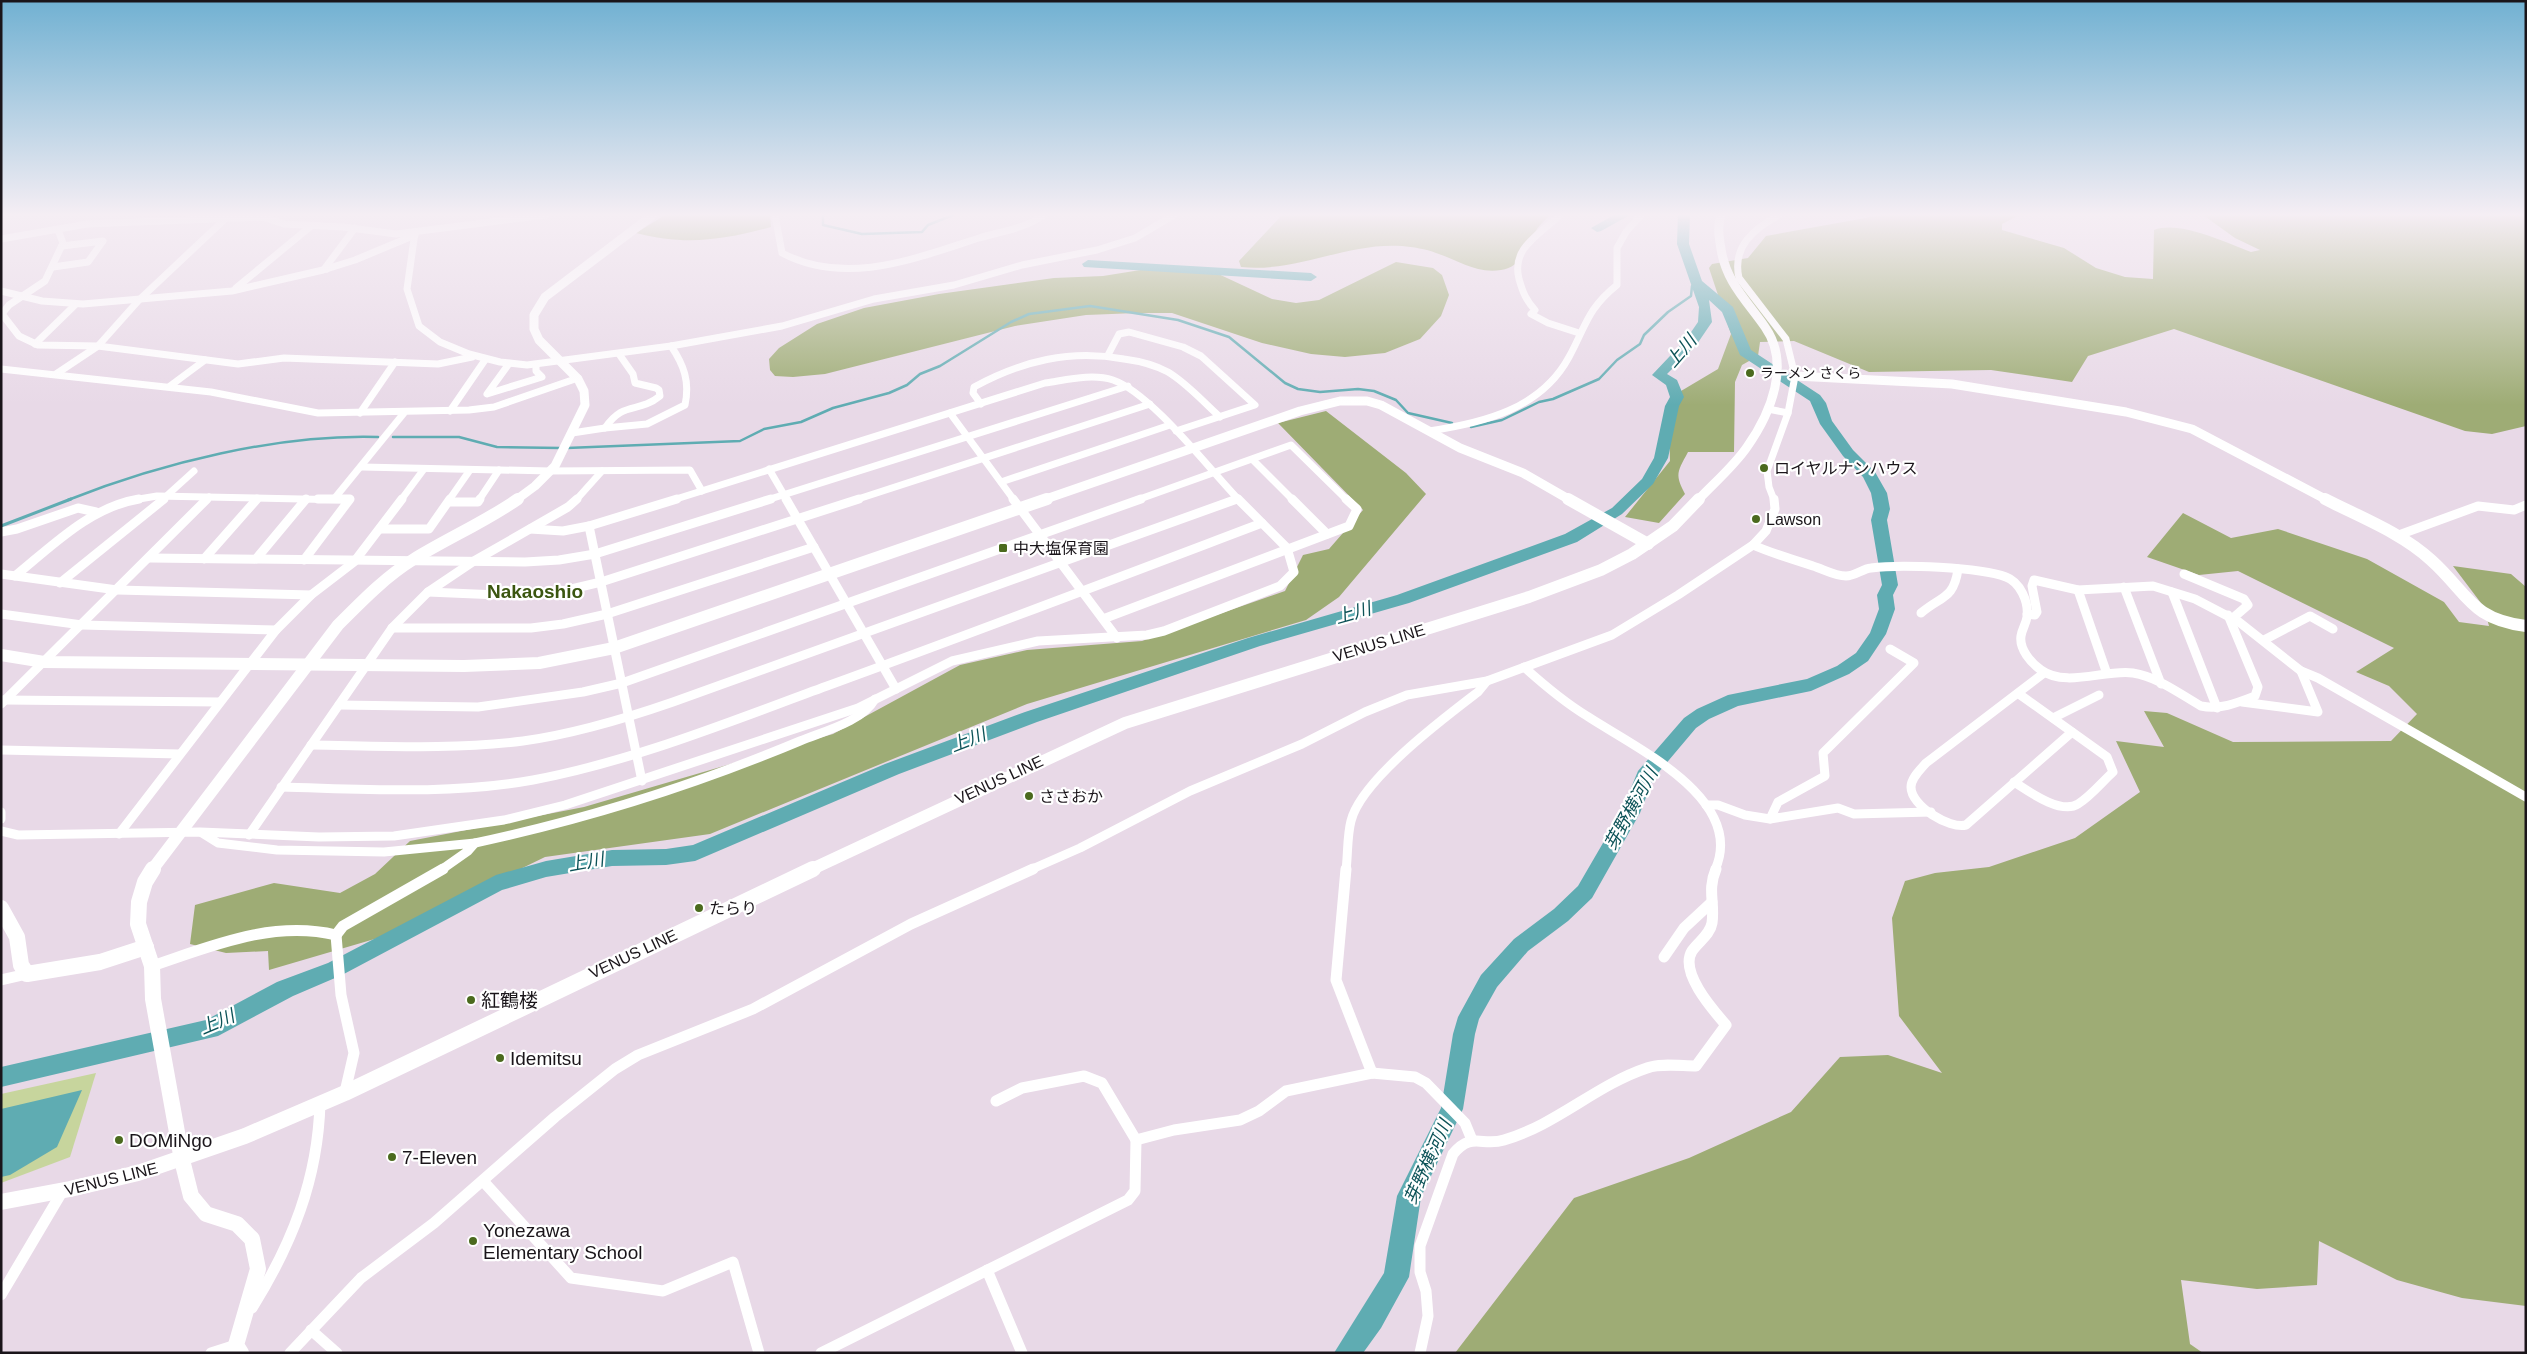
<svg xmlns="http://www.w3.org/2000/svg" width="2527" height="1354" font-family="Arial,'Noto Sans JP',sans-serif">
<rect width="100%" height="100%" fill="#e8d9e7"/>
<path fill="#c7d59d" d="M 96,1073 L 70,1157 L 1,1183 L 1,1094 Z"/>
<g fill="#9eac75">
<path d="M 665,215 L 770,215 L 771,227 C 723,240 686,246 636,233 Z"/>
<path d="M 1282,215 L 1550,215 C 1546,220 1540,224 1537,229 C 1527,244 1523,267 1501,270 C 1476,274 1458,260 1436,253 C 1426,249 1413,247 1402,246 C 1347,242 1296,273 1241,267 L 1239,261 Z"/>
<path d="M 1882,215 L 2019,215 L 2002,224 L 2002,230 L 2064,248 L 2096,268 L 2125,277 L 2153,279 L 2154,230 C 2179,220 2227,243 2251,252 L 2260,250 L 2235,238 L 2203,215 L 2526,215 L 2526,426 L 2492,434 L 2465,431 L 2174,329 L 2088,356 L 2072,382 L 1991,370 L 1869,372 L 1794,341 L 1760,342 L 1758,356 L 1742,365 L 1735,382 L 1734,452 L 1688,452 C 1678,471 1674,474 1685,494 L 1659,523 L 1625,517 L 1670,461 L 1669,423 L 1681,391 L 1718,369 L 1731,334 L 1709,268 L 1712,264 L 1748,258 L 1766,236 Z"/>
<path d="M 1396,262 L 1433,268 L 1442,275 L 1449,295 L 1441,316 L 1420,339 L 1385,353 L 1345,357 L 1311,354 L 1262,343 L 1172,313 L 1137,313 L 1086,315 L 1015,326 L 825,374 L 793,377 L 775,376 L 770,370 L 769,359 L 779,348 L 817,324 L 864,308 L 939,294 L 1054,278 L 1103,276 L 1153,268 L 1187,268 L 1212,271 L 1272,299 L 1296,303 L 1319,300 Z"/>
<path d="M 1326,411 L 1406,473 L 1426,494 L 1339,597 L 1306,620 L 1027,704 L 710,834 L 545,857 L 378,938 L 269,970 L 268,951 L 226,953 L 190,944 L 195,905 L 274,883 L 340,893 L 375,874 L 410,841 L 584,807 L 833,734 L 960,665 L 1027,650 L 1142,641 L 1285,591 L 1303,555 L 1329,549 L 1363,510 L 1278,423 Z"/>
<path d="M 2183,513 L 2231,538 L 2278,529 L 2367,559 L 2444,602 L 2459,622 L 2489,626 L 2484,607 L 2453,566 L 2511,574 L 2526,587 L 2526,1306 L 2462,1298 L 2397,1280 L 2319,1241 L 2317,1285 L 2257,1289 L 2181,1280 L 2190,1344 L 2203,1353 L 1455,1353 L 1574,1198 L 1689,1158 L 1791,1112 L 1840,1057 L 1888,1055 L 1942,1073 L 1899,1016 L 1892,918 L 1905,881 L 1935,873 L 1989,867 L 2075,838 L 2140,792 L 2116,741 L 2164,747 L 2144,711 L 2167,713 L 2233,742 L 2391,741 L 2417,714 L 2389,686 L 2356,672 L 2394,648 L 2238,571 L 2199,575 L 2147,557 Z"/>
</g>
<path fill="#5facb2" d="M 82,1090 L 57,1147 L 10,1175 L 1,1177 L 1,1109 Z"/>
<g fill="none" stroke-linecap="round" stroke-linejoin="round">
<g stroke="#5facb2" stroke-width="2.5">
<path d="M 823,215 L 823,225 L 862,234 L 922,232 L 928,225 L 953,215"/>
<path d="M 1471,427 L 1502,420 L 1539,402 L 1553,399 L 1599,379 L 1617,360 L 1640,344 L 1644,335 L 1668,312 L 1691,296 L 1692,286 L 1697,283"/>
<path d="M 393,437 L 459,437 L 497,447 L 561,448"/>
<path d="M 567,448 L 740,441 L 764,429 L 801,422 L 833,408 L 889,393 L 907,385 L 920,374 L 940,366 L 1011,322 L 1029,314 L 1090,306 L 1178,320 L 1229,337 L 1285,383 L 1298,389 L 1320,392 L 1358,389 L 1374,391 L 1396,400 L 1408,413 L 1452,423"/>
<path d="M 68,500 C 161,463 278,434 378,437"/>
</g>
<path stroke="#5facb2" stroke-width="3" d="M 1,526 L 71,499"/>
<g fill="#5facb2" fill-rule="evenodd">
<path d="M 1614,215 L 1630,215 L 1601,231 L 1597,232 L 1591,228 Z"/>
<path d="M 1678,215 L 1690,215 L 1689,244 L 1702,281 L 1733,307 L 1751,350 L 1820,395 L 1826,403 L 1832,421 L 1853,450 L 1875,472 L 1887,493 L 1890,509 L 1887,520 L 1898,585 L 1893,595 L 1895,609 L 1886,634 L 1868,661 L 1849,674 L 1811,691 L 1738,706 L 1709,719 L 1696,728 L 1653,779 L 1640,813 L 1592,898 L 1568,921 L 1528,951 L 1497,987 L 1479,1019 L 1475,1034 L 1463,1109 L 1421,1197 L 1409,1277 L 1381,1328 L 1363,1353 L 1334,1353 L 1384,1273 L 1397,1196 L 1441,1108 L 1453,1034 L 1458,1017 L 1481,975 L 1514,939 L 1554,909 L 1578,886 L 1621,812 L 1638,771 L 1684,718 L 1697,709 L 1728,695 L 1807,679 L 1837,666 L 1856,653 L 1870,633 L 1879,609 L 1877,595 L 1882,585 L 1871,520 L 1874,509 L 1871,493 L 1863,477 L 1843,456 L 1820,424 L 1810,401 L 1740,355 L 1722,312 L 1709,300 L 1712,322 L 1697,344 L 1667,374 L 1677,380 L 1684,397 L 1679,406 L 1668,458 L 1653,484 L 1622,514 L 1577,542 L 1409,603 L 1260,646 L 1037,722 L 899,774 L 695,861 L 666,865 L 612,866 L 546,877 L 502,890 L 342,975 L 293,996 L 218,1036 L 1,1087 L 1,1067 L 206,1020 L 277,982 L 328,963 L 496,875 L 546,861 L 612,850 L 666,849 L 693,845 L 885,764 L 1025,712 L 1248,638 L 1397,595 L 1565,534 L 1612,508 L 1642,479 L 1654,458 L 1665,406 L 1670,397 L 1666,385 L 1652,375 L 1687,338 L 1698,322 L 1699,307 L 1677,244 Z"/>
<path d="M 1088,260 L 1311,273 L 1317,277 L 1311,281 L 1084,267 L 1082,264 Z"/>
</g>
<g stroke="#fff" stroke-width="7">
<path d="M 775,215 L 782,253 C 846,287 916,258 979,238 C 1002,231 1024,229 1044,215"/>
<path d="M 1560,215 C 1539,235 1511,248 1519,279 C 1523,293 1526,300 1535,310 L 1531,314 L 1548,323 L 1579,333"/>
<path d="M 415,232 L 407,289 L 419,326 L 440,342 L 469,354 L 500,362 L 527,365 L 671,346 L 782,326 L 874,299 L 954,285 L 1022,265 L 1097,250 L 1135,238 L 1174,215"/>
<path d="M 1,239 L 87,224 L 263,217 L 284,224 L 343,227 L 396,234 L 546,215"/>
<path d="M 53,267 L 88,262 L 103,241 L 62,246"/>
<path d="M 327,269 L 325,268 L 355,228"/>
<path d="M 236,288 L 311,226"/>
<path d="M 1,291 L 42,301 L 83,304 L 232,291 L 323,270 L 355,260 L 415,235"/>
<path d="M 2,314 L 19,336 L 38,345 L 98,346 L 238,364 L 284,358 L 438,364 L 472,357"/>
<path d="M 1,315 L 9,305 L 45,281 L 63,243 L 58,230"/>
<path d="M 35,344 L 76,304"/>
<path d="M 1108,355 L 1119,334 L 1129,332 L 1183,347 L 1201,356 L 1255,405 L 1176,431"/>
<path d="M 508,365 L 487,394 L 542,377 L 536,371 L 536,365"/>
<path d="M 1,369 L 211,392 L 318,413 L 469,410 L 494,407 L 578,378"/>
<path d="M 56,374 L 98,346 L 139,300 L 226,218"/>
<path d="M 170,386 L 205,360"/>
<path d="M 981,404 L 973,393 L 974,387 C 1022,361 1070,349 1124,359 C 1139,361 1155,365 1168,372 C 1188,384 1203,402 1220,417"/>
<path d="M 1768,409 L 1788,413"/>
<path d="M 450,411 L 485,360"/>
<path d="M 360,413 L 395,362"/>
<path d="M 950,413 L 1014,500"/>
<path d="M 605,428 L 647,424 L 685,405 C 690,382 684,365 671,346"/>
<path d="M 1429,431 C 1483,423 1541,409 1569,357 C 1586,326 1587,309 1617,285 L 1617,248 L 1626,232 L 1641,215"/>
<path d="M 572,433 L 605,428 C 624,400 638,414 660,396 L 659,390 L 656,388 L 635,383 L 633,374 L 619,354"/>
<path d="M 1253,460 L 1293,500"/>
<path d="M 362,467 L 550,471 L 690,470 L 702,491"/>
<path d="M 769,469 L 787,500"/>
<path d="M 1001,482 L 1170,425"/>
<path d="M 334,499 L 404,413"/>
<path d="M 133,500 L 157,496 L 349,500"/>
<path d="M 162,500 L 194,471"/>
<path d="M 206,500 L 209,497"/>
<path d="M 401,500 L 424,469"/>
<path d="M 449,500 L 470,470"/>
<path d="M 479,500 L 499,470"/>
<path d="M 576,500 L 602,471"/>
<path d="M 673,500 L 1045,383 C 1066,380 1092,373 1113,380 C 1151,393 1209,469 1239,500"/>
<path d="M 767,500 L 1128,386"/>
<path d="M 855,500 L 1150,404"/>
<path d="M 1137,500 L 1291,445 L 1347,500"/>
<path d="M 1233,500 L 1238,498"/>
<path d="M 1774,500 L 1769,487 L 1767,471 L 1788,413 L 1795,376 L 1786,339 L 1739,278 C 1732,247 1753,229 1779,215"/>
</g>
<g stroke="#fff" stroke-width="9">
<path d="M 786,499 L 896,689"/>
<path d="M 1013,499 L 1117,638"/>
<path d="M 1292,499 L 1327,534"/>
<path d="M 449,502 L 478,502 L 480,499"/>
<path d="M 589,526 L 642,781"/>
<path d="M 380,529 L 429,529 L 450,499"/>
<path d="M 530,529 L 563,531 L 589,526 L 677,499"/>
<path d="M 1,532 L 17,529 L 78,508 L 96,512"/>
<path d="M 2396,536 L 2478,506 L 2514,510 L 2526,505"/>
<path d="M 1753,545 C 1773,554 1793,559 1813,566 C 1823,569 1835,576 1846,576 C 1855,576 1862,569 1871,568 C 1899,564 1980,567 2006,577 C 2020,582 2029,602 2027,617 C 2026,624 2022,629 2021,636 C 2019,649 2031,663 2041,670 C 2066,688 2105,669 2133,673 C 2158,677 2180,694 2201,706 C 2220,710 2237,703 2255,696 L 2258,687 L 2228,615"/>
<path d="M 150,558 L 525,562 L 559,560 L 595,554 L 771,499"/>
<path d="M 204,559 L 257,499"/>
<path d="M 256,559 L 306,499"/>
<path d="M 304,560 L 350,499 L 318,499"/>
<path d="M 1,574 L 117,590 L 311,595"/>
<path d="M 2184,574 L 2244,599 L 2248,605 L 2233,618"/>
<path d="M 15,576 C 52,546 90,507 139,499"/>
<path d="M 60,583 L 164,499"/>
<path d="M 2124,587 L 2161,684"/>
<path d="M 2078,590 L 2106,671"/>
<path d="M 428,592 L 522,596 L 563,591 L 601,582 L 859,499"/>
<path d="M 2172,592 L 2217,708"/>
<path d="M 1921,613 C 1941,596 1954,599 1958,569"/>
<path d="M 1,614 L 82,625 L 276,630"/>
<path d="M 2027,614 L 2035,615 L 2037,612 L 2032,586 L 2034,580 L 2078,590 L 2153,586 L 2195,599 L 2239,622 L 2301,671 L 2318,678 L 2526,797"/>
<path d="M 1103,619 L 1349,526 L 1357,509 L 1346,499"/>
<path d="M 392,628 L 531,628 L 563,624 L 607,614 L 814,547"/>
<path d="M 2264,640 L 2310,616 L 2333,629"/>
<path d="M 1524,667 C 1544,685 1564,702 1587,716 C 1634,747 1747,799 1715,870"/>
<path d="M 2044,673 L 1926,763 C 1920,770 1911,778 1911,787 C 1911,806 1949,829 1966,825 L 2072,732"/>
<path d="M 3,700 L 220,702"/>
<path d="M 2242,702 L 2318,712 L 2301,671"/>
<path d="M 1,704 L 207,499"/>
<path d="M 339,705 L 478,707 L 583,692 L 622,683 L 1141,499"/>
<path d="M 2053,718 L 2099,695"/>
<path d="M 311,745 C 382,746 453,750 523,741 C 574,734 624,719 673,702 L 1237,499"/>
<path d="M 1,750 L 180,754"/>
<path d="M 2014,782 C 2028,791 2061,815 2078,804 C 2091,796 2102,782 2113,772 L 2107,757 L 2019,694"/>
<path d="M 281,787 C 365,789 450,795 533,780 C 634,761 731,721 827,686 C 973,633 1117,578 1262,523"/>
<path d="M 1706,805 L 1718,805 L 1745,815 L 1770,819 L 1838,808 L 1854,814 L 1931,812"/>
<path d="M 1,812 L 1,819"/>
<path d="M 1770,819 L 1778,802 L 1825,776 L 1823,753 L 1914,663 L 1890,649"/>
<path d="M 1,831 L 18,835 L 200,832 L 319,837 L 394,836 L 504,820 L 565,805 L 858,708 L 952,661 L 1038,641 L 1147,635 L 1164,631 L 1280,586 L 1294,572 L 1287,548 L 1238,499"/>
<path d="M 202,833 L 218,843 L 277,850 L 384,852 L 475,843 L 468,851 L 441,870"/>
<path d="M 119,834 L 276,630 L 311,595 L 354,562 L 402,499"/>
<path d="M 249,835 L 392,628 L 428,592 L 474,561 L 568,507 L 577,499"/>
<path d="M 475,843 C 587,819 695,785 800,741 C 824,731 862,722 875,699"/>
<path d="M 1030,870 L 1080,848 L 1190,791 L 1302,744 L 1365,712 L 1407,695 L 1487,681 L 1612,635 L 1678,595 L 1753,545 L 1766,531 L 1775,509 L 1774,499"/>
<path d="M 1346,870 C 1348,855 1347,836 1351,821 C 1361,780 1444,718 1478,692 L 1487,681"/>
</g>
<g stroke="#fff" stroke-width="11">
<path d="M 1346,869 L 1336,980 L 1372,1073"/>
<path d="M 336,935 L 343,926 L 443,869"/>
<path d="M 336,935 L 341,995 L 354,1053 L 345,1092"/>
<path d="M 1664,957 L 1684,928 L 1712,902"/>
<path d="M 152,966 C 212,946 272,920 336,935"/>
<path d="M 1,980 L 27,974"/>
<path d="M 1136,1140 L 1174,1130 L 1240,1120 L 1259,1111 L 1286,1091 L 1372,1073 L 1415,1077 L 1426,1083 L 1465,1123 L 1472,1140"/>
<path d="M 483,1181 L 571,1278 L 663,1291 L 733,1262 L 759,1353"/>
<path d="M 987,1270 L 1022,1353"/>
<path d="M 1,1295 L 62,1192"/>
<path d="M 252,1308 C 292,1244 318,1179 320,1103"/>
<path d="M 311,1330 L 337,1353"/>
<path d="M 211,1353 L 236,1345"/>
<path d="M 290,1353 L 361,1278 L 434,1223 L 555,1117 L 615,1069 L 638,1055 L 753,1009 L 911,924 L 1033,869"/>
<path d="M 821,1353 L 1128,1200 L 1135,1191 L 1136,1140 L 1102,1083 L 1084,1076 L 1022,1088 L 996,1101"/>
<path d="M 1420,1353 L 1428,1316 L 1426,1291 L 1420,1272 L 1420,1246 L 1453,1154 C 1472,1131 1482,1147 1504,1140 C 1556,1125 1596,1085 1647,1068 C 1660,1063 1681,1066 1696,1066 L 1726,1025 C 1713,1010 1679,972 1692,951 C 1699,941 1710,935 1712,923 C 1715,903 1707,890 1716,869"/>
</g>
<g stroke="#fff" stroke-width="9">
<path d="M 1795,376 L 1952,384 L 2126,412 L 2192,429 L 2327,500"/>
<path d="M 516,500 L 535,486 L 555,466 L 585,405 L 584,391 L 578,379 L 539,340 L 534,329 L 534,315 L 545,297 L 653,215"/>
<path d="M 1043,500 L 1300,411 L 1340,401 L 1367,401 L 1381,405 L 1460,448 L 1523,473 L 1570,500"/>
<path d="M 1698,500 C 1714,483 1734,466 1747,447 C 1771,413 1791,364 1765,327 C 1747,301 1726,282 1721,249 C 1719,237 1717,226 1721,215"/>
</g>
<g stroke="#fff" stroke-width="12">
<path d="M 1568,499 L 1648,544"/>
<path d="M 2325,499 C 2360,517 2402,533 2431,560 C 2468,593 2470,619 2526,626"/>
<path d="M 1,655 L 44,662 L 464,666 L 539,663 L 614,648 L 1047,499"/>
<path d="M 152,870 L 338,625 C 362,601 385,577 414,559 C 448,538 485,522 518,499"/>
<path d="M 810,870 L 1125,723 L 1529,597 L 1601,570 L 1632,554 L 1673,526 L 1699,499"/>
</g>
<g stroke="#fff" stroke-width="16">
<path d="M 153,869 L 145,882 L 139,902 L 138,924 L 152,966 L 153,999 L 182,1160 L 191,1196 L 206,1214 L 237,1224 L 252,1239 L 258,1269 L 236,1345 L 241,1353"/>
<path d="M 1,908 L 17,937 L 21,965 L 27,974 L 100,962 L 146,947"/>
<path d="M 1,1202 L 70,1189 L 138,1173 L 245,1136 L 345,1093 L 813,869"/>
</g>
</g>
<linearGradient id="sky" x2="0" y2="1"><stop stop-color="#71b1d2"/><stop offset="0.53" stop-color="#f5eef4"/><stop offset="1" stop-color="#f5eef4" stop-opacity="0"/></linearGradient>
<rect width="2527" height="405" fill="url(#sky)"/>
<g fill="#4b6a1e" stroke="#fff" stroke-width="2">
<circle cx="1750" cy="373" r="5"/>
<circle cx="1764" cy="468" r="5"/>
<circle cx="1756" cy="519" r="5"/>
<rect x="998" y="543" width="10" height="10" rx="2.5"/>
<circle cx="1029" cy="796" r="5"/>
<circle cx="699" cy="908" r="5"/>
<circle cx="471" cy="1000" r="5"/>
<circle cx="500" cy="1058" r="5"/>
<circle cx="119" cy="1140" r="5"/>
<circle cx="392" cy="1157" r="5"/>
<circle cx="473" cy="1241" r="5"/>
</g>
<g text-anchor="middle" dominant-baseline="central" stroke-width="4.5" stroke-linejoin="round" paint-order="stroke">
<g font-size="14" fill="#1a151a" stroke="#fff" text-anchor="start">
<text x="1760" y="373">ラーメン さくら</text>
</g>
<g font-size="16" fill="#1a151a" stroke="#fff" text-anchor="start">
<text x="1774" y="468">ロイヤルナンハウス</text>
<text x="1766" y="519">Lawson</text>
<text x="1013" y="548">中大塩保育園</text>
<text x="1039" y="796">ささおか</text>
<text x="709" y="908">たらり</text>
</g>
<g font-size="16" fill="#1a151a" stroke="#fff">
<text transform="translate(1379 643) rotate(-17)">VENUS LINE</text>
<text transform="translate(999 780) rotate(-25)">VENUS LINE</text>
<text transform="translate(633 954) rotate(-25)">VENUS LINE</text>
<text transform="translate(111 1179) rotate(-14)">VENUS LINE</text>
</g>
<g font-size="18" font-style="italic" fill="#0c5257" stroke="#fff">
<text transform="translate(1681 351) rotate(-49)">上川</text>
<text transform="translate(1353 613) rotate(-16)">上川</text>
<text transform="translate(968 740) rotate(-21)">上川</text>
<text transform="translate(1631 809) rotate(-61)">芽野横河川</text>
<text transform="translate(586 862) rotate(-10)">上川</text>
<text transform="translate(217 1022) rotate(-23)">上川</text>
<text transform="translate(1428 1162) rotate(-66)">芽野横河川</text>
</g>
<g font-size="19" font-weight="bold" fill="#3b5610" stroke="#fff">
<text x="535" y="591">Nakaoshio</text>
</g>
<g font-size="19" fill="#1a151a" stroke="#fff" text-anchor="start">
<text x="481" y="1000">紅鶴楼</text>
<text x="510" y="1058">Idemitsu</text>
<text x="129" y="1140">DOMiNgo</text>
<text x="402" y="1157">7-Eleven</text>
<text x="483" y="1230">Yonezawa<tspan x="483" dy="22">Elementary School</tspan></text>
</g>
</g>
<rect width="2527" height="1354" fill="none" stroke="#1a151a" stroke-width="5"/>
</svg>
